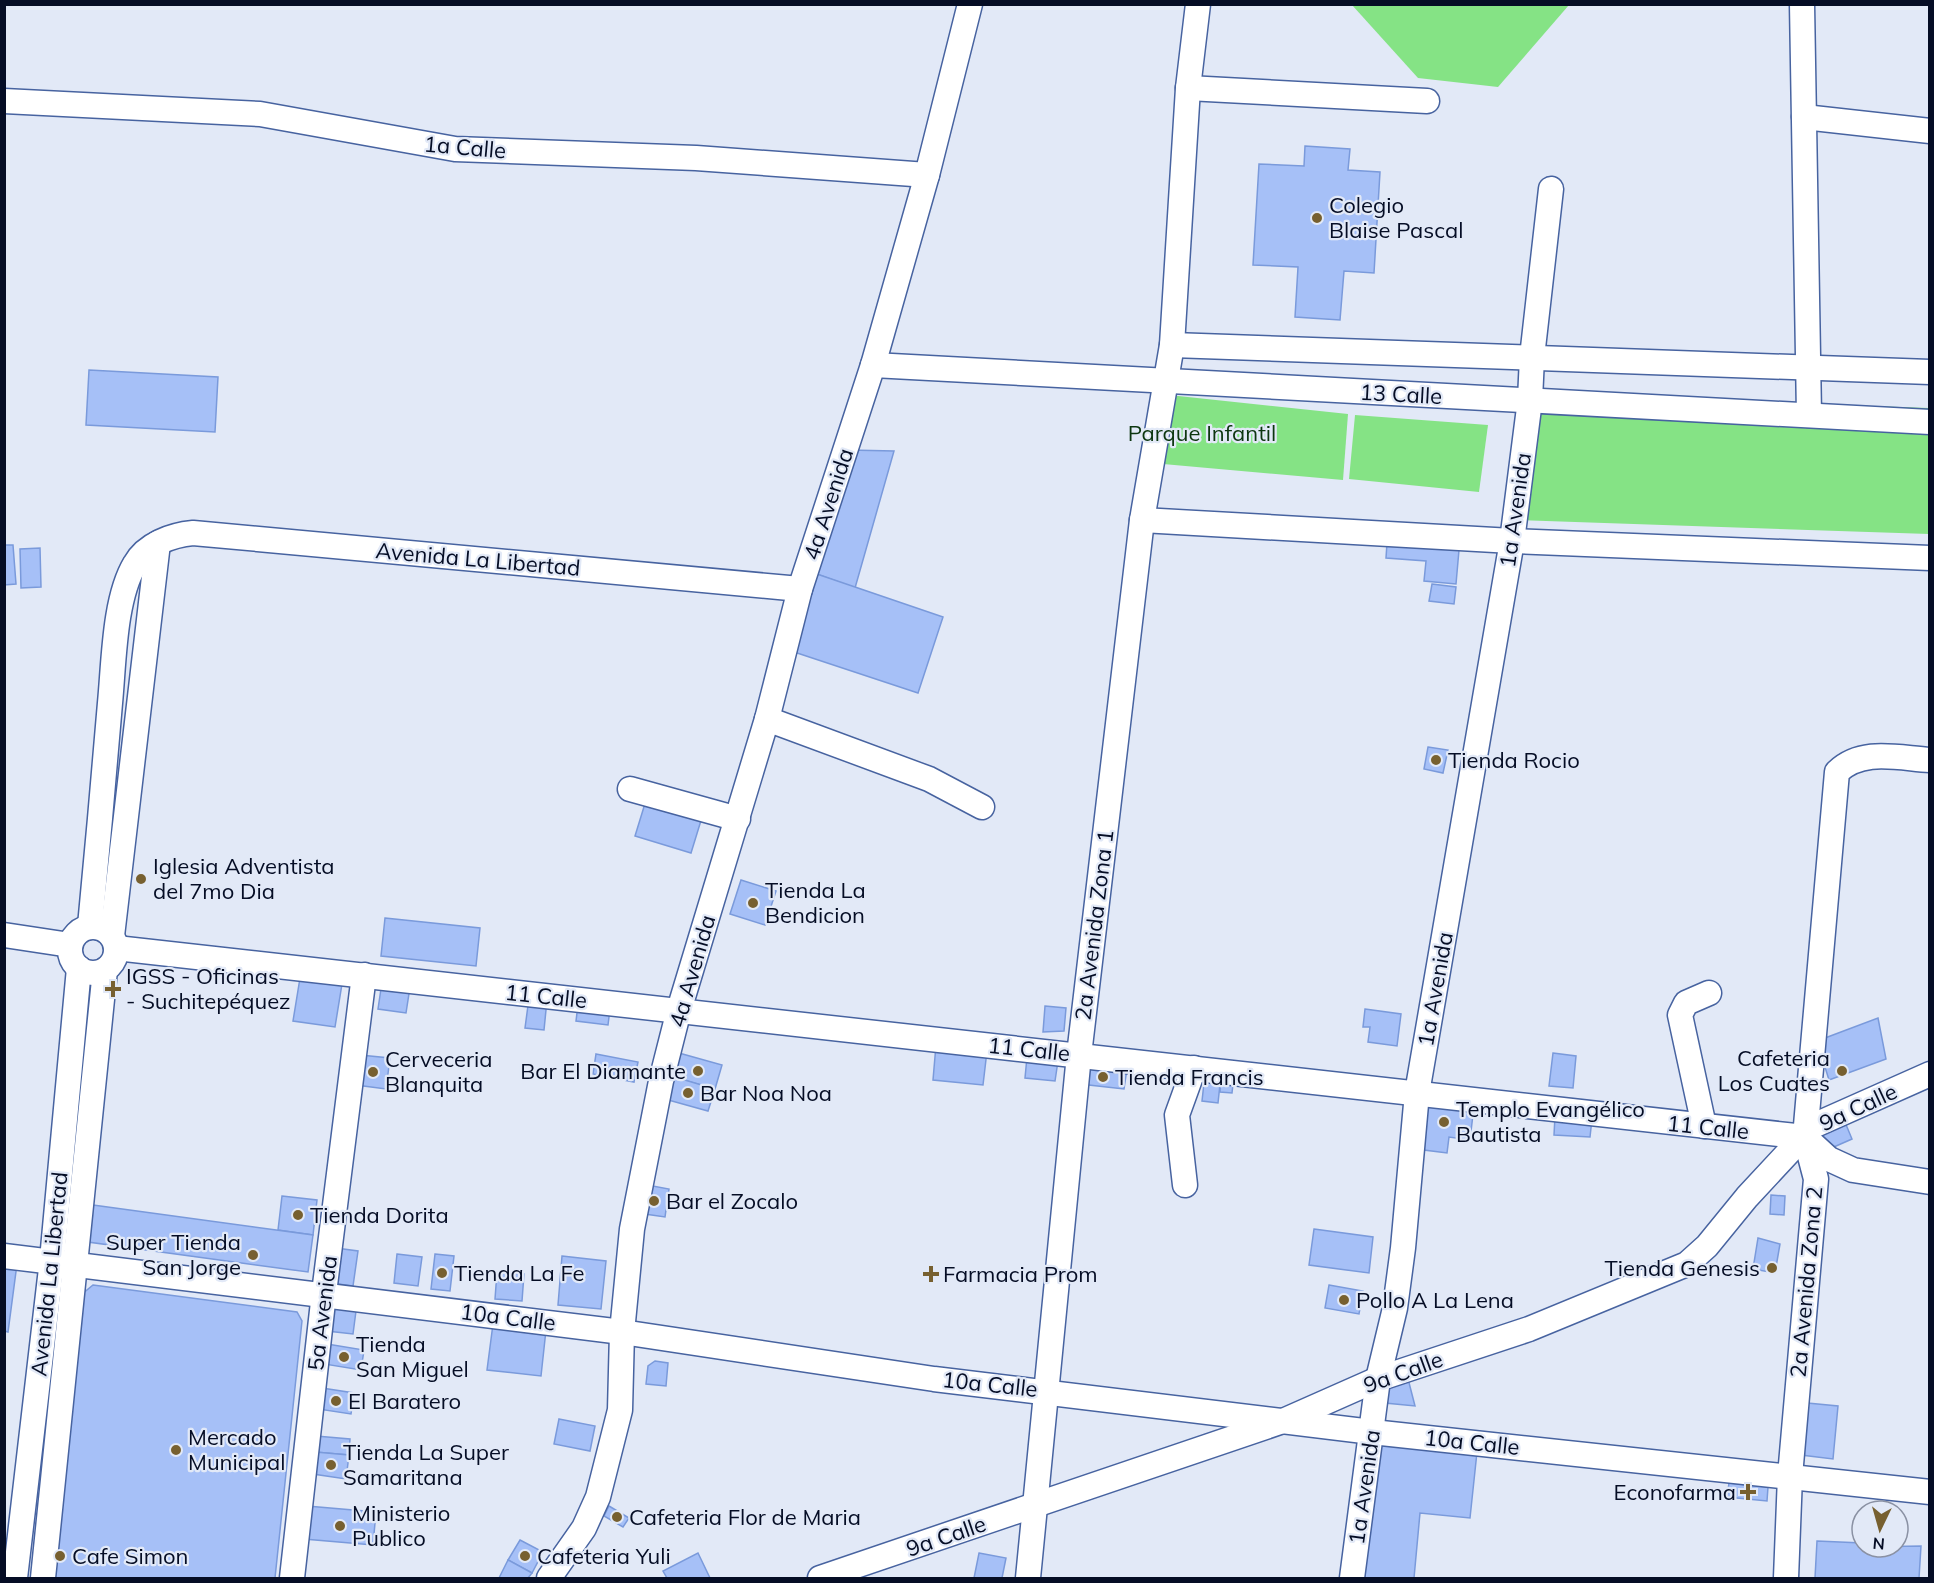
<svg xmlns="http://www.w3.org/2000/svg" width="1934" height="1583" font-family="Mulish,sans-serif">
<rect width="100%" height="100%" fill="#e2e9f7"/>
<g fill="#85e385">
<path d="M 1352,5 L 1569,5 L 1498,87 L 1418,78 Z"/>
<path d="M 1520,394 L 1929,408 L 1929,534 L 1516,520 Z"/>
<path d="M 1169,395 L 1348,414 L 1343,480 L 1163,464 Z"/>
<path d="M 1355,415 L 1488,425 L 1479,492 L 1349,479 Z"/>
</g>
<g fill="#a6c0f7" stroke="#7a9adb" stroke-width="1.5">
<path d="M 1305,146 L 1350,149 L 1348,170 L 1380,172 L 1374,273 L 1344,271 L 1340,320 L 1295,317 L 1298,267 L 1253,265 L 1259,164 L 1304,166 Z"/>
<path d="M 89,370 L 218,377 L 215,432 L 86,425 Z"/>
<path d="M 848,450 L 894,451 L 855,588 L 811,572 Z"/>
<path d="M 1387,543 L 1459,550 L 1456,584 L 1424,581 L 1426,561 L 1386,558 Z"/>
<path d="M 4,545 L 13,545 L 16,584 L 4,585 Z"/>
<path d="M 40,548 L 41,587 L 21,588 L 20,549 Z"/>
<path d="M 811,572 L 943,617 L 918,693 L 785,649 Z"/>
<path d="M 1432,584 L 1456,587 L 1454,604 L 1429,601 Z"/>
<path d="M 1428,747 L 1448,750 L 1443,773 L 1424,769 Z"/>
<path d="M 647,797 L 703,814 L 691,853 L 635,836 Z"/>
<path d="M 741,880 L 776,891 L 765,925 L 730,914 Z"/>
<path d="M 385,918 L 480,928 L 476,966 L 381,956 Z"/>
<path d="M 300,978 L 342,984 L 335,1027 L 293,1021 Z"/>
<path d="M 382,982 L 410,987 L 406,1013 L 378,1009 Z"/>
<path d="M 529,998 L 547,1000 L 544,1030 L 525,1028 Z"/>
<path d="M 578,1005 L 610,1009 L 608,1025 L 576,1021 Z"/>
<path d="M 1045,1006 L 1066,1008 L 1064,1031 L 1043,1032 Z"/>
<path d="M 1365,1009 L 1401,1014 L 1397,1046 L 1368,1042 L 1370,1027 L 1363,1027 Z"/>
<path d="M 1878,1018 L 1886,1059 L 1829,1080 L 1817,1041 Z"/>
<path d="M 936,1045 L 987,1051 L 983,1085 L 933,1080 Z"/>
<path d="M 679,1053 L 722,1065 L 715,1089 L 673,1077 Z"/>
<path d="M 1553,1053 L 1576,1056 L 1573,1088 L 1549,1086 Z"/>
<path d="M 596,1054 L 638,1062 L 634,1082 L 593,1074 Z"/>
<path d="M 360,1055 L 390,1058 L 386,1089 L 356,1085 Z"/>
<path d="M 1027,1057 L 1058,1061 L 1055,1081 L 1025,1078 Z"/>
<path d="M 1083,1064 L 1127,1069 L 1124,1089 L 1080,1084 Z"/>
<path d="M 1205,1074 L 1221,1075 L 1218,1103 L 1202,1101 Z"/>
<path d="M 668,1075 L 715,1089 L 708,1111 L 661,1098 Z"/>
<path d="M 1221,1075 L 1234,1076 L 1232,1093 L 1220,1092 Z"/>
<path d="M 1419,1100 L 1474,1106 L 1470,1140 L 1449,1137 L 1447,1153 L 1424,1150 L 1425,1139 L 1415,1138 Z"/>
<path d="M 1842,1115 L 1852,1139 L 1827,1150 L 1816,1126 Z"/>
<path d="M 1555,1116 L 1592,1119 L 1590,1137 L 1554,1135 Z"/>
<path d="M 642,1184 L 669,1189 L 665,1217 L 638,1213 Z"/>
<path d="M 1771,1195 L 1785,1196 L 1784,1215 L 1770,1214 Z"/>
<path d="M 282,1196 L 317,1200 L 313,1235 L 278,1230 Z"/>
<path d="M 93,1205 L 313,1235 L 308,1272 L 88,1242 Z"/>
<path d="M 1314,1229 L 1373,1237 L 1369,1273 L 1309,1265 Z"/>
<path d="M 1758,1238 L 1780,1244 L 1775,1273 L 1753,1269 Z"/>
<path d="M 336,1248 L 358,1251 L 353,1286 L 331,1283 Z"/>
<path d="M 397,1254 L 422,1257 L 418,1286 L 394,1283 Z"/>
<path d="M 435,1254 L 454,1256 L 450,1291 L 431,1289 Z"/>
<path d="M 562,1256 L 606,1261 L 601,1309 L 558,1305 Z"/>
<path d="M 4,1263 L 17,1264 L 8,1332 L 4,1331 Z"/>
<path d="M 497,1272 L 524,1274 L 522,1301 L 495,1299 Z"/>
<path d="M 93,1285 L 297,1312 L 302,1321 L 275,1578 L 49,1578 L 81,1295 Z"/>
<path d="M 1329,1285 L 1363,1291 L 1359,1314 L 1325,1308 Z"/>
<path d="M 330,1308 L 356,1311 L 353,1334 L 327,1331 Z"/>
<path d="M 493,1324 L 546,1330 L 541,1376 L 487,1370 Z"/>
<path d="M 327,1344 L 364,1350 L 361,1370 L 324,1364 Z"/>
<path d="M 655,1361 L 668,1363 L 666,1386 L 646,1384 L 648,1366 Z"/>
<path d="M 1406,1371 L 1415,1406 L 1385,1403 L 1388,1376 Z"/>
<path d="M 322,1388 L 354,1393 L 351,1414 L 318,1409 Z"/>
<path d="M 1797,1402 L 1838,1406 L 1833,1459 L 1801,1455 Z"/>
<path d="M 559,1419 L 595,1426 L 590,1451 L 554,1444 Z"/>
<path d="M 316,1436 L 350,1439 L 349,1455 L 315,1452 Z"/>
<path d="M 1376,1442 L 1477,1452 L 1470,1518 L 1420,1513 L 1414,1578 L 1362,1578 Z"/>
<path d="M 315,1452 L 349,1455 L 346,1479 L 313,1474 Z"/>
<path d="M 1729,1483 L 1768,1487 L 1767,1501 L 1727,1497 Z"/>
<path d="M 307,1506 L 376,1512 L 373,1545 L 304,1539 Z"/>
<path d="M 609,1506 L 629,1518 L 623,1527 L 604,1516 Z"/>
<path d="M 520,1540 L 543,1552 L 532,1573 L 508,1560 Z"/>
<path d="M 1817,1541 L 1862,1543 L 1862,1547 L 1921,1546 L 1919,1578 L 1815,1578 Z"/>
<path d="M 698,1553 L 710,1578 L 667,1578 L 663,1571 Z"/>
<path d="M 979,1553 L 1006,1558 L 1002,1578 L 974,1578 Z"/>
<path d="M 508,1560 L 532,1573 L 528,1578 L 499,1578 Z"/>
</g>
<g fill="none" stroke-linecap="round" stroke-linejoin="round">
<defs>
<g id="minor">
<path d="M 1802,4 L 1809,415"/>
<path d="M 1188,88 L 1427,101"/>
<path d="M 4,101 L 260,114 L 455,149 L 696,158 L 927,175"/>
<path d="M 1804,117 L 1930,131"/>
<path d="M 1172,345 L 1930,372"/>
<path d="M 873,365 L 1930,422"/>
<path d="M 1142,520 L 1512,541 L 1930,558"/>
<path d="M 767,719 L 929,779 L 982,807"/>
<path d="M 630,789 L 738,819"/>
<path d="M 90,926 C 97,852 104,777 110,703 C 114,662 114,599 135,564 C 146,544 172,535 193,533 L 800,589"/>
<circle cx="93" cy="950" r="23"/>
<path d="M 4,935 L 70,945"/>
<path d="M 112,936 L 158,543"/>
<path d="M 116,948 L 1805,1137 L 1829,1159 L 1853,1170 L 1930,1182"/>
<path d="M 1704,1126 L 1680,1015 L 1686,1003 L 1709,993"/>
<path d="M 1185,1185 L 1177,1115 L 1194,1068"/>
<path d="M 4,1256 L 622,1332 L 934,1379 L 1372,1432 L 1930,1492"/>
<path d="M 15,1578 L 52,1260 L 79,968"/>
<path d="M 43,1578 L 105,970"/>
<path d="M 292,1578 L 324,1293 L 364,975"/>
<path d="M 549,1578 L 584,1528 L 598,1497 L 620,1410 L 622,1332 L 632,1229 L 661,1081 L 679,1010 L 767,719 L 800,589 L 873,365 L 927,175 L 970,4"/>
<path d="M 820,1578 L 1283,1421 L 1378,1379 L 1529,1329 L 1687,1264 L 1707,1246 L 1747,1197 L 1813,1126 L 1930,1074"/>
<path d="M 1028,1578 L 1079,1055 L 1142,520 L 1172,345 L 1188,88 L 1198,4"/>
<path d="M 1352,1578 L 1378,1379 L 1395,1308 L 1403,1248 L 1417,1093 L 1512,541 L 1530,400 L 1532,357 L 1551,189"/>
<path d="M 1786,1578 L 1790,1476 L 1816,1179 L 1805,1137 L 1837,772 C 1862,748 1897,758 1930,760"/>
</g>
</defs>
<use href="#minor" stroke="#4763a0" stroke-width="27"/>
<use href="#minor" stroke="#fff" stroke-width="24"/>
</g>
<g fill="#776030" stroke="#e2e9f7" stroke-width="2">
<circle cx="1317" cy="218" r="6"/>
<circle cx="1436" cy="760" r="6"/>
<circle cx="141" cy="879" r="6"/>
<circle cx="753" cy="903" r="6"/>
<path d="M110 980h6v6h6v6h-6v6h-6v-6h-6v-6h6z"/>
<circle cx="698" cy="1071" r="6"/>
<circle cx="1842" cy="1071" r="6"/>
<circle cx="373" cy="1072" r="6"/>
<circle cx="1103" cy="1077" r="6"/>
<circle cx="688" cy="1093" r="6"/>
<circle cx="1444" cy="1122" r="6"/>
<circle cx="654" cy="1201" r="6"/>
<circle cx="298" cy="1215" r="6"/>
<circle cx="253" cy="1255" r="6"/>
<circle cx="1772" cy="1268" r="6"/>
<circle cx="442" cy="1273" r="6"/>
<path d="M928 1265h6v6h6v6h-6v6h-6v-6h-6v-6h6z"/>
<circle cx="1344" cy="1300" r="6"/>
<circle cx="344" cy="1357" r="6"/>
<circle cx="336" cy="1401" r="6"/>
<circle cx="176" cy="1450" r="6"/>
<circle cx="331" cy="1465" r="6"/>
<path d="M1745 1483h6v6h6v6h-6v6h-6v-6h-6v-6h6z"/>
<circle cx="617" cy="1517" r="6"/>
<circle cx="340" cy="1526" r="6"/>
<circle cx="60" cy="1556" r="6"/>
<circle cx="525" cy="1556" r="6"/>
</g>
<g text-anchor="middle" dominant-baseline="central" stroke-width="4.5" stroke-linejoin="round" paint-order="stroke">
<g font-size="22" fill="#050d25" stroke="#e2e9f7">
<text transform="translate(465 147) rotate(5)">1a Calle</text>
<text transform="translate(1401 394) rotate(3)">13 Calle</text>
<text transform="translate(828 504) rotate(-72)">4a Avenida</text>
<text transform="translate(1515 510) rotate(-82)">1a Avenida</text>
<text transform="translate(478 559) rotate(5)">Avenida La Libertad</text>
<text transform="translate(1094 925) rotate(-83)">2a Avenida Zona 1</text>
<text transform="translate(692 971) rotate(-74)">4a Avenida</text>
<text transform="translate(1435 989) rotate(-80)">1a Avenida</text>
<text transform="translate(546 996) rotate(6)">11 Calle</text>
<text transform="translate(1029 1049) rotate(6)">11 Calle</text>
<text transform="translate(1858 1107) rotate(-25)">9a Calle</text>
<text transform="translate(1708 1127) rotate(6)">11 Calle</text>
<text transform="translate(49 1274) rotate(-84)">Avenida La Libertad</text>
<text transform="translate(1806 1282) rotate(-85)">2a Avenida Zona 2</text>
<text transform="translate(322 1313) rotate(-83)">5a Avenida</text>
<text transform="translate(508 1317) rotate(7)">10a Calle</text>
<text transform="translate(1403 1372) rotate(-20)">9a Calle</text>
<text transform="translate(990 1384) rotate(6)">10a Calle</text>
<text transform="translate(1472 1442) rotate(6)">10a Calle</text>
<text transform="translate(1364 1487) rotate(-82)">1a Avenida</text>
<text transform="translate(946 1536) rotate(-19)">9a Calle</text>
</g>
<g font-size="22" fill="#050d25" stroke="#e2e9f7" text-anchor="start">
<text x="1329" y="205">Colegio<tspan x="1329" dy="25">Blaise Pascal</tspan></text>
<text x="1448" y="760">Tienda Rocio</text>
<text x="153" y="866">Iglesia Adventista<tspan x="153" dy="25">del 7mo Dia</tspan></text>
<text x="765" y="890">Tienda La<tspan x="765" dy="25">Bendicion</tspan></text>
<text x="126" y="976">IGSS - Oficinas<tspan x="126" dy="25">- Suchitepéquez</tspan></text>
<text x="1830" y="1058" text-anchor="end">Cafeteria<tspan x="1830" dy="25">Los Cuates</tspan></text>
<text x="385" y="1059">Cerveceria<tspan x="385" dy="25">Blanquita</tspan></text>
<text x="686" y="1071" text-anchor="end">Bar El Diamante</text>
<text x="1115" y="1077">Tienda Francis</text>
<text x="700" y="1093">Bar Noa Noa</text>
<text x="1456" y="1109">Templo Evangélico<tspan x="1456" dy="25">Bautista</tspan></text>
<text x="666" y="1201">Bar el Zocalo</text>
<text x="310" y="1215">Tienda Dorita</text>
<text x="241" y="1242" text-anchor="end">Super Tienda<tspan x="241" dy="25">San Jorge</tspan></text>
<text x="1760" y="1268" text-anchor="end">Tienda Genesis</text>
<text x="454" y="1273">Tienda La Fe</text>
<text x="943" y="1274">Farmacia Prom</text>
<text x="1356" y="1300">Pollo A La Lena</text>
<text x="356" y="1344">Tienda<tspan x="356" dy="25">San Miguel</tspan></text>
<text x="348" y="1401">El Baratero</text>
<text x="188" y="1437">Mercado<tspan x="188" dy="25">Municipal</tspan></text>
<text x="343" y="1452">Tienda La Super<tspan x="343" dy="25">Samaritana</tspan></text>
<text x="1736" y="1492" text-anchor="end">Econofarma</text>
<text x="352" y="1513">Ministerio<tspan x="352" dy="25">Publico</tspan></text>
<text x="629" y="1517">Cafeteria Flor de Maria</text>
<text x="72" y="1556">Cafe Simon</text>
<text x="537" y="1556">Cafeteria Yuli</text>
</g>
<g font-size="22" fill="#0c360f" stroke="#e2e9f7">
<text x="1202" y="433">Parque Infantil</text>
</g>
</g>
<rect width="1934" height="1583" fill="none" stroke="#050d25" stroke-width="12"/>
<g transform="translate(1880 1529) rotate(185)"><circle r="28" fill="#e2e9f7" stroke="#8a91a3" stroke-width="1.5"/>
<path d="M0-4.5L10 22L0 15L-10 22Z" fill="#776030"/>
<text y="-9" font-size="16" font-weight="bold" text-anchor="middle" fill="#050d25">N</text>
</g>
</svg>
